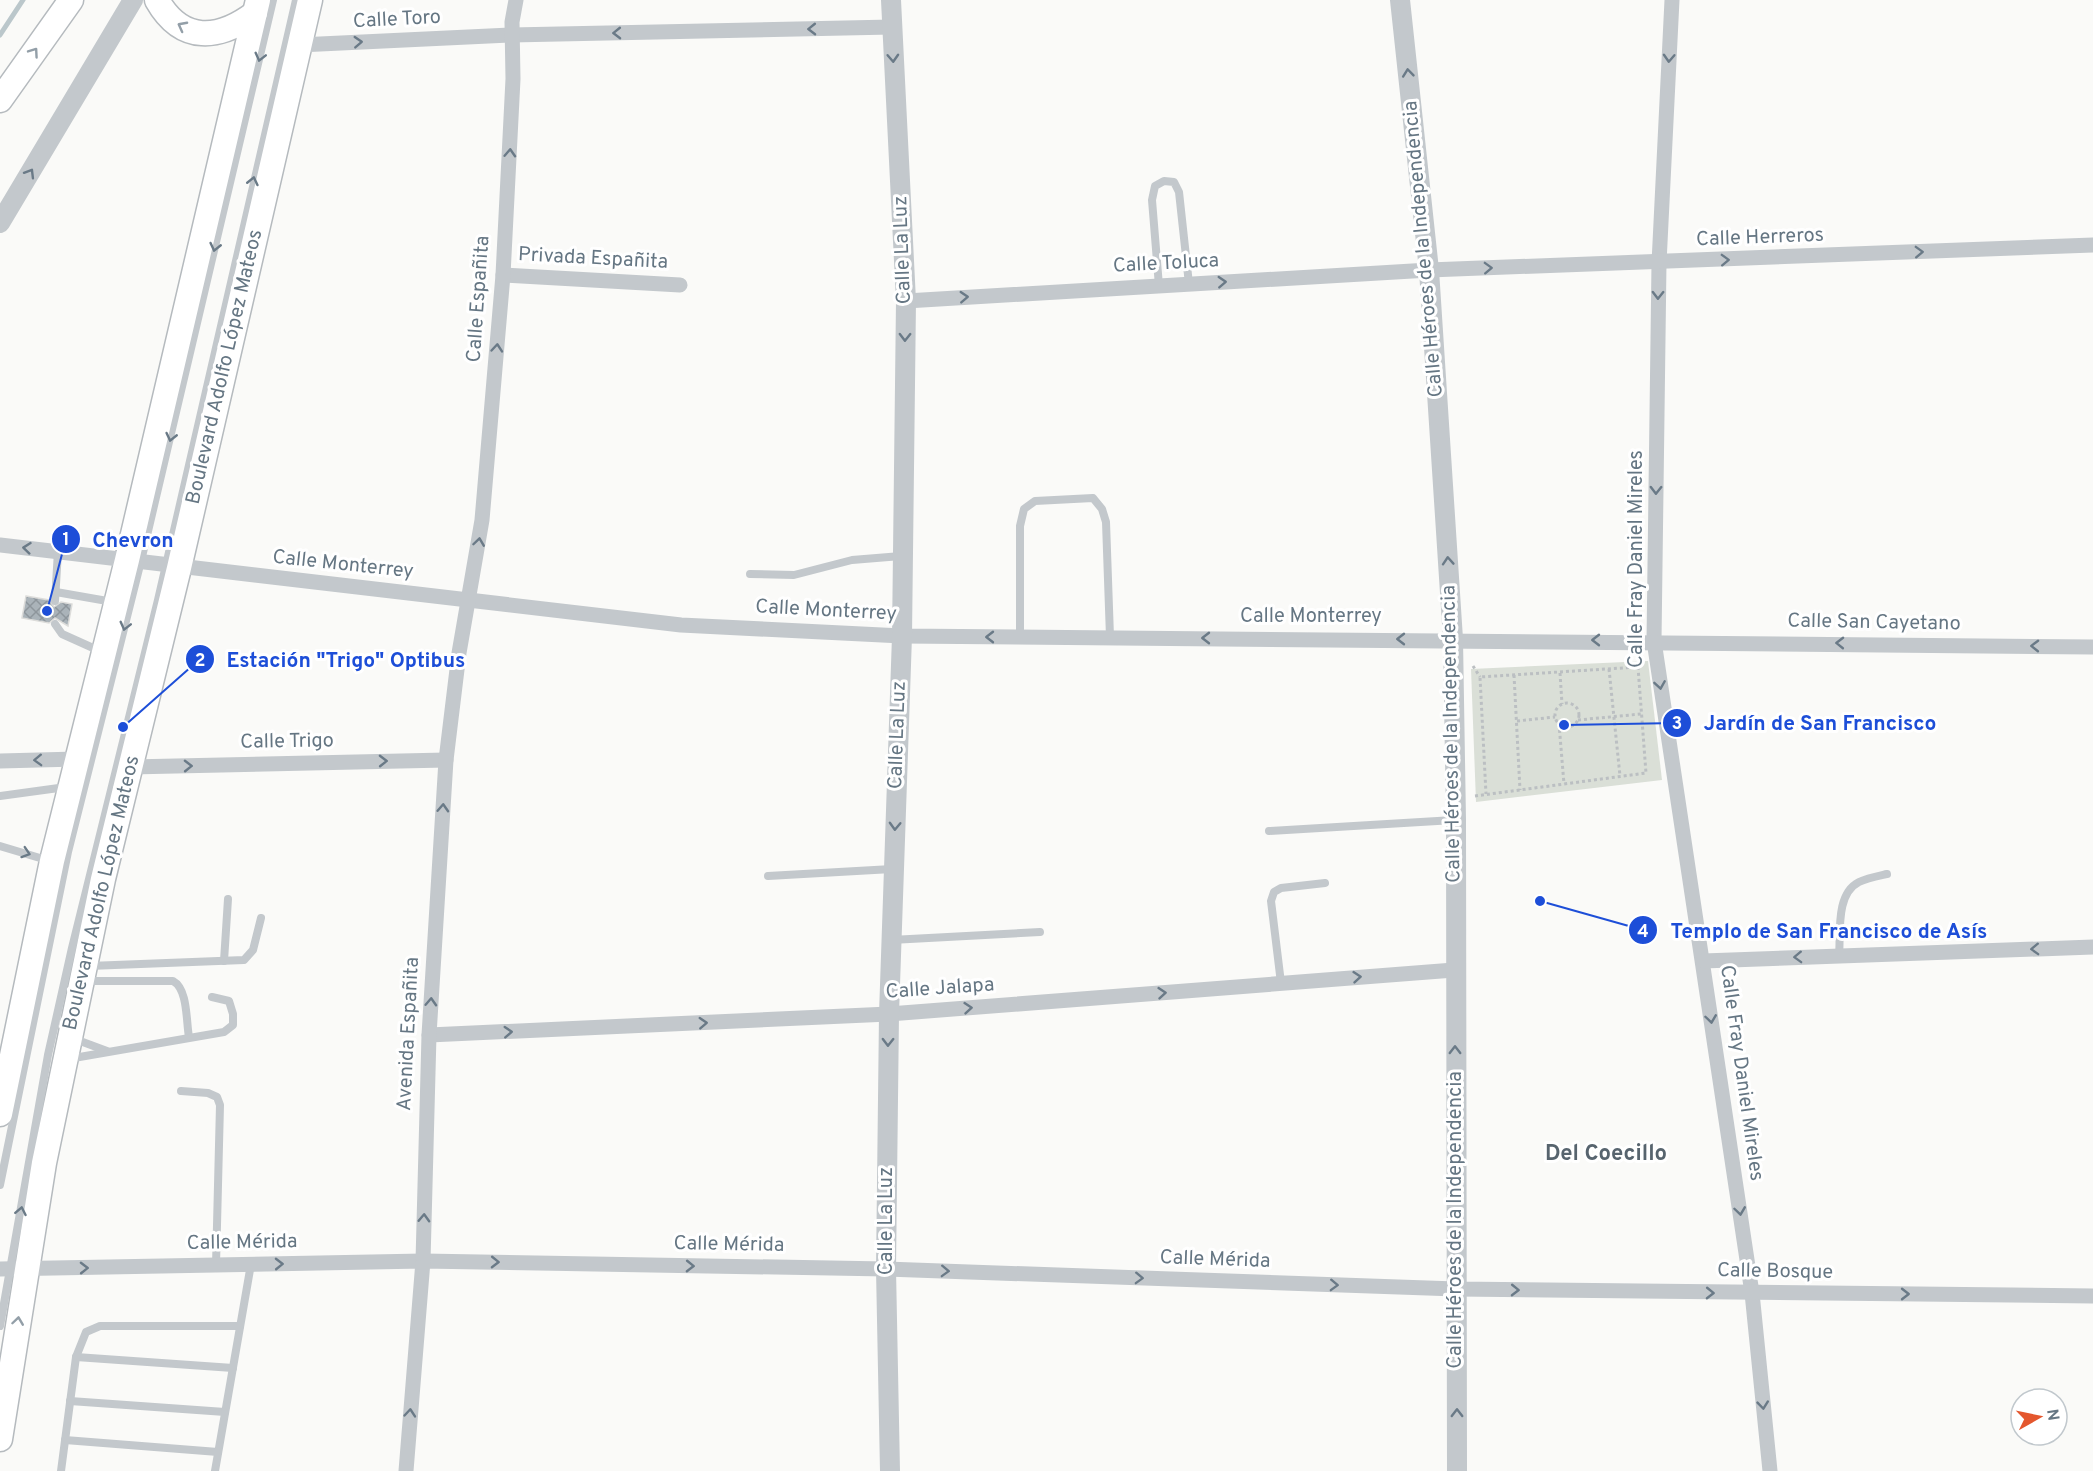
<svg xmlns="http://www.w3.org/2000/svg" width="2093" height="1471" font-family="Overpass,sans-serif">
<defs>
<pattern id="building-cross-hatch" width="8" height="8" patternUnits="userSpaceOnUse" patternTransform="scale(1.5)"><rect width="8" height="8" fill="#aab3b9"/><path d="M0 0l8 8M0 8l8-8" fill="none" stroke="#8e969c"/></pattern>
</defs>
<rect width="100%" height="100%" fill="#fafaf8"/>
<path fill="#dadfd7" d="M 1648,661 L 1662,780 L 1476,802 L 1471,669 Z"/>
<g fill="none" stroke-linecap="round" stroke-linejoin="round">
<path stroke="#bbc7cb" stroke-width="5" d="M 0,35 L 23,0"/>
</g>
<path fill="url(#building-cross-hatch)" stroke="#dcdcda" stroke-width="1.5" d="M 26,596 L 49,600 L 54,607 L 61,602 L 72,604 L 68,626 L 55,618 L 49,623 L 22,618 Z"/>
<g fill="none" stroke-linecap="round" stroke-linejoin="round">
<defs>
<g id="primary">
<path d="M 157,0 C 182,44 219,40 255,13"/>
<path d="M 0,100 L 71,0"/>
<path d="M 0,1114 L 52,861 L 127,560 L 258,0"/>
<path d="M 0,1439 L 44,1163 L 103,879 L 179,568 L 310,0"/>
</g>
</defs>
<use href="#primary" stroke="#b5babe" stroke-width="27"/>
<g stroke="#bbbfc2" stroke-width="3" stroke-dasharray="3 3" stroke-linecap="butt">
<path d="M 1473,666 L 1480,677"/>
<path d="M 1609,669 L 1620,776"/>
<path d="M 1560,673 L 1562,704"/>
<path d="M 1514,675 L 1520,790"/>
<circle cx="1567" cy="715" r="12"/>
<path d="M 1578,720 L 1641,714"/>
<path d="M 1517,721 L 1555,717"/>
<path d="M 1559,724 L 1564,784"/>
<path d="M 1475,796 L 1646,773 L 1638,667 L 1480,677 L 1486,794"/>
</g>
<g stroke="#c3c8cc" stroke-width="8">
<path d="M 1159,286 L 1152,200 L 1155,186 L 1164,181 L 1174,182 L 1179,192 L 1189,284"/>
<path d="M 750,574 L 794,575 L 852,560 L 901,556"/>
<path d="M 56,592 L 113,602"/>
<path d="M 55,601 L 58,551"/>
<path d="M 55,624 L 62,634 L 102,652"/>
<path d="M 1020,637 L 1020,526 L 1024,509 L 1035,501 L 1093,498 L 1102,509 L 1106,522 L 1110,637"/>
<path d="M 0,796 L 66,787"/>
<path d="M 1269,831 L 1454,820"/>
<path d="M 0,846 L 50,861"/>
<path d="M 768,876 L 892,869"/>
<path d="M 891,940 L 1040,932"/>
<path d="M 1839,956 C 1841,934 1835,894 1859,882 C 1867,878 1878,876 1887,874"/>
<path d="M 224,961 L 228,899"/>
<path d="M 89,966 L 244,960 L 253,950 L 261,918"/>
<path d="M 86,981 L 173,981 C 188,989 186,1021 189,1037"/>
<path d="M 1281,983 L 1271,901 L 1274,892 L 1281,888 L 1325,883"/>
<path d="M 72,1038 L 107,1051"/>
<path d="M 68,1059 L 224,1032 L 233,1025 L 233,1014 L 229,1001 L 212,997"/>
<path d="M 181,1091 L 208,1093 L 217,1097 L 220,1105 L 216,1265"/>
<path d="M 0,1185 L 68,852 L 141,561 L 273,0"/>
<path d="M 0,1326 L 48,1055 L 72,948 L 158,600 L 296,0"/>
<path d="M 76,1357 L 233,1368"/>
<path d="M 70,1401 L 225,1412"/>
<path d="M 65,1440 L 218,1452"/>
<path d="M 61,1471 L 76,1357 L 86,1332 L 100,1326 L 240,1326"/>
<path d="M 215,1471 L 251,1264"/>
</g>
<g stroke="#c3c8cc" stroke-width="15">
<path d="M 1672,0 L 1659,263 L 1654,641 L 1752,1293 L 1770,1471"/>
<path d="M 299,45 L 511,35 L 892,27"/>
<path d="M 503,275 L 680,285"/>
<path d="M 906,301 L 1429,270 L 2093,245"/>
<path d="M 0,545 L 681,625 L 902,636 L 2093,647"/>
<path d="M 0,761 L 77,759"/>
<path d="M 130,767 L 446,760"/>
<path d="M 1703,961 L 2093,947"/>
<path d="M 429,1035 L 889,1014 L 1454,970"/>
<path d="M 0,1269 L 423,1261 L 886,1269 L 1456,1289 L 2093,1296"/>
<path d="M 406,1471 L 423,1261 L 429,1035 L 446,760 L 459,653 L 482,520 L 503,275 L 513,79 L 512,22 L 516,0"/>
</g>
<g stroke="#c3c8cc" stroke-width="20">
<path d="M 1400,0 L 1429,270 L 1453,639 L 1456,820 L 1457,1471"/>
<path d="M 0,223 L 133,0"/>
<path d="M 890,1471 L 886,1269 L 889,1014 L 902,636 L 906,301 L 891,0"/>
</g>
<use href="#primary" stroke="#fff" stroke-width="24"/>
</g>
<defs><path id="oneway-chevron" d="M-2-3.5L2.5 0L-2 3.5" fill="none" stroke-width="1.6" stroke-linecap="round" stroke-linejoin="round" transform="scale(1.5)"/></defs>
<g stroke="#939fa8">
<use href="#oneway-chevron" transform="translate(182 26) rotate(-152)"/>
<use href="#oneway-chevron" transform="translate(34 52) rotate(-55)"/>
<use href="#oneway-chevron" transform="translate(18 1321) rotate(-82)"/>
</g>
<g stroke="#6a7a87">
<use href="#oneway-chevron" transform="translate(812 29) rotate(179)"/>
<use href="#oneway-chevron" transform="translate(617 33) rotate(179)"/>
<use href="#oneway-chevron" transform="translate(358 42) rotate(-3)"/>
<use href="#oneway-chevron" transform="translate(260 57) rotate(104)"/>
<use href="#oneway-chevron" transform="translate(893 58) rotate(87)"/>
<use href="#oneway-chevron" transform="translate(1669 58) rotate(93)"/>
<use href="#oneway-chevron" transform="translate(1408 73) rotate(-96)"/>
<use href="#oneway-chevron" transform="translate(510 153) rotate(-87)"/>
<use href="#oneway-chevron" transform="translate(30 173) rotate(-59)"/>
<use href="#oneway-chevron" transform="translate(253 181) rotate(-77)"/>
<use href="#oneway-chevron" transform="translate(215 247) rotate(103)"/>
<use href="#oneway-chevron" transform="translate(1919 252) rotate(-2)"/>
<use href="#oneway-chevron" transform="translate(1725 260) rotate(-2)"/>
<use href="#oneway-chevron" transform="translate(1488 268) rotate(-2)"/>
<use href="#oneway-chevron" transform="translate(1222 282) rotate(-3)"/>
<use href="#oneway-chevron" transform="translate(1658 295) rotate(91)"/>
<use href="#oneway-chevron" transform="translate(964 297) rotate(-3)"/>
<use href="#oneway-chevron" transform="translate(905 337) rotate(91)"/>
<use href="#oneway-chevron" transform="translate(497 348) rotate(-85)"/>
<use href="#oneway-chevron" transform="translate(171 437) rotate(103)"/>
<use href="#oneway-chevron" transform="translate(1656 490) rotate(91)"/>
<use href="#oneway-chevron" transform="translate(479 542) rotate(-82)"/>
<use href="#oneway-chevron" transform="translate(27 548) rotate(-174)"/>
<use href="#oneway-chevron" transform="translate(1448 561) rotate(-94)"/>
<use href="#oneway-chevron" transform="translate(125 626) rotate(104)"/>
<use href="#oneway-chevron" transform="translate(990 637) rotate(-180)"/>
<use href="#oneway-chevron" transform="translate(1206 638) rotate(-180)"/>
<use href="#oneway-chevron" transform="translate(1401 639) rotate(-180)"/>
<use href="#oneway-chevron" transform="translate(1596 640) rotate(-180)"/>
<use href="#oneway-chevron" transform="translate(1840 643) rotate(-179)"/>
<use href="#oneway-chevron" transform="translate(2035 646) rotate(-179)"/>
<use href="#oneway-chevron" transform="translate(1660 685) rotate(81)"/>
<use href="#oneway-chevron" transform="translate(38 760) rotate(178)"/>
<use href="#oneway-chevron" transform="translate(383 761) rotate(-1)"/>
<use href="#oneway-chevron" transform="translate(188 766) rotate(-1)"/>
<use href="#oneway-chevron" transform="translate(443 808) rotate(-87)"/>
<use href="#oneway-chevron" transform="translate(895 826) rotate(92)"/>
<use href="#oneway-chevron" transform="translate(26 853) rotate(18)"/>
<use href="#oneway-chevron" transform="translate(2035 949) rotate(178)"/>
<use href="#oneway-chevron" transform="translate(1798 957) rotate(178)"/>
<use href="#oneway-chevron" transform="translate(1357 977) rotate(-5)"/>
<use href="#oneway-chevron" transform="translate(1162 993) rotate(-5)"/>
<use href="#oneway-chevron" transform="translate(431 1002) rotate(-87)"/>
<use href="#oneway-chevron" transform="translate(968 1008) rotate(-5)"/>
<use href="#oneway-chevron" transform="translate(1711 1019) rotate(82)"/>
<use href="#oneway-chevron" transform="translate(703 1023) rotate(-3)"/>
<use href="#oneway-chevron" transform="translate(508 1032) rotate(-3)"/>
<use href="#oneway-chevron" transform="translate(888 1042) rotate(91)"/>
<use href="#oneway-chevron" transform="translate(1455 1050) rotate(-90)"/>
<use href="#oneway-chevron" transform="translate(21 1211) rotate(-79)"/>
<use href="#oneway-chevron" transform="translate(1740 1211) rotate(82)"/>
<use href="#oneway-chevron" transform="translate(424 1218) rotate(-88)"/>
<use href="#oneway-chevron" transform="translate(495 1262) rotate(1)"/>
<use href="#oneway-chevron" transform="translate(279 1264) rotate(-1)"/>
<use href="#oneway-chevron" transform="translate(690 1266) rotate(1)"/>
<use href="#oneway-chevron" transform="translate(84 1268) rotate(-1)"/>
<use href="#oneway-chevron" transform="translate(945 1271) rotate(2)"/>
<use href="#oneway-chevron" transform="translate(1139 1278) rotate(2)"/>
<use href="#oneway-chevron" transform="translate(1334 1285) rotate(2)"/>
<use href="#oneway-chevron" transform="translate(1515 1290) rotate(1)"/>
<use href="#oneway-chevron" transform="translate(1710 1293) rotate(1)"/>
<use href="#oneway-chevron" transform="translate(1905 1294)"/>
<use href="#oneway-chevron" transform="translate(1763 1405) rotate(84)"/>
<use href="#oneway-chevron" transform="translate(410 1413) rotate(-85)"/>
<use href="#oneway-chevron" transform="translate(1457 1413) rotate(-90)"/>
</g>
<g text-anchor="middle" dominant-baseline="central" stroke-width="6" stroke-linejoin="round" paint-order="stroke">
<g font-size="20" fill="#657683" stroke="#fff">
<text transform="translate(397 20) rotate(-3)">Calle Toro</text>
<text transform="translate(1760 238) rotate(-2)">Calle Herreros</text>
<text transform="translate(1424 249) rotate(-95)">Calle Héroes de la Independencia</text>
<text transform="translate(903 250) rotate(-92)">Calle La Luz</text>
<text transform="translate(593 259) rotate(3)">Privada Españita</text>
<text transform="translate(1166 264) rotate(-3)">Calle Toluca</text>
<text transform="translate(479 299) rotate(-86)">Calle Españita</text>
<text transform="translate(225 367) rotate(-77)">Boulevard Adolfo López Mateos</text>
<text transform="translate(1637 559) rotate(-90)">Calle Fray Daniel Mireles</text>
<text transform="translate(343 565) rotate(6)">Calle Monterrey</text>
<text transform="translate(826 611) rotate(3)">Calle Monterrey</text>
<text x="1311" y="617">Calle Monterrey</text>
<text transform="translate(1874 623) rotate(1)">Calle San Cayetano</text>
<text transform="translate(1452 734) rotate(-91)">Calle Héroes de la Independencia</text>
<text transform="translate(898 735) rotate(-88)">Calle La Luz</text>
<text transform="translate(287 742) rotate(-1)">Calle Trigo</text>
<text transform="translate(102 893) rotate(-77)">Boulevard Adolfo López Mateos</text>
<text transform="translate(940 989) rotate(-4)">Calle Jalapa</text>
<text transform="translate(409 1034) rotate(-87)">Avenida Españita</text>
<text transform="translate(1741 1073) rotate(82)">Calle Fray Daniel Mireles</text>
<text transform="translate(1456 1220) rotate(-90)">Calle Héroes de la Independencia</text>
<text transform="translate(887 1221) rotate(-90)">Calle La Luz</text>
<text transform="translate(242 1243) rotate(-1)">Calle Mérida</text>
<text transform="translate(729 1245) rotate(1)">Calle Mérida</text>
<text transform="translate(1215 1260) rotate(2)">Calle Mérida</text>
<text transform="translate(1775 1272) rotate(1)">Calle Bosque</text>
</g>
<g font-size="22" font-weight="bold" fill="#57646e" stroke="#fff">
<text x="1606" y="1154">Del Coecillo</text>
</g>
</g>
<path fill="none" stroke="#1d4ed8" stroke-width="2" d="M47 611L66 539M123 727L200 659M1564 725L1677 723M1540 901L1643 930"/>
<g fill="#1d4ed8" stroke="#fff" stroke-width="2">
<circle cx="47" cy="611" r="6"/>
<circle cx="123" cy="727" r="6"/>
<circle cx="1564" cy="725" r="6"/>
<circle cx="1540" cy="901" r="6"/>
<circle cx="66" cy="539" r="15"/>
<circle cx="200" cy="659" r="15"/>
<circle cx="1677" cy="723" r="15"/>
<circle cx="1643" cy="930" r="15"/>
</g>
<g font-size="18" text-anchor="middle" font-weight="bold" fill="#fff">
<text x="66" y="545">1</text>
<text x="200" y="666">2</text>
<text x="1677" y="729">3</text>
<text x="1643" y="937">4</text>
</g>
<g font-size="21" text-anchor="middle" font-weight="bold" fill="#1d4ed8" stroke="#fff" stroke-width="6" stroke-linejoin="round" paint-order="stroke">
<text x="133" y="547">Chevron</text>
<text x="346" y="667">Estación "Trigo" Optibus</text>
<text x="1820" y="730">Jardín de San Francisco</text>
<text x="1829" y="938">Templo de San Francisco de Asís</text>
</g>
<g transform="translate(2039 1417) rotate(81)"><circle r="28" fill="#ffffff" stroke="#c1c8cd" stroke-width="1.5"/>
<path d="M0-4.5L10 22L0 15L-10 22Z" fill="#e4572e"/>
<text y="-9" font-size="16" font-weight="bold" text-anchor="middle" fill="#657683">N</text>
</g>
</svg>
